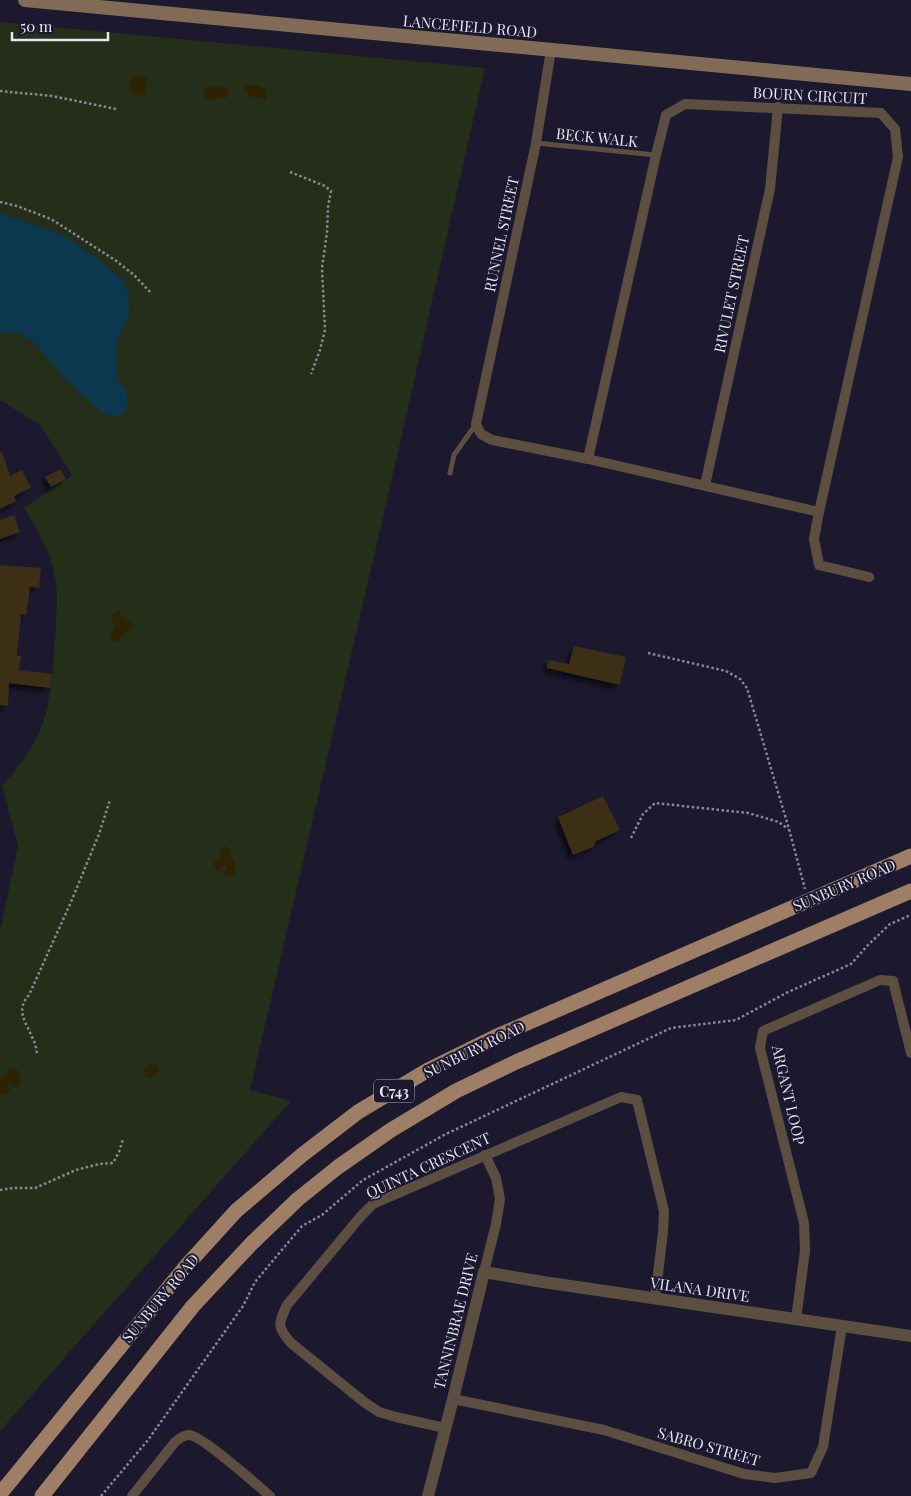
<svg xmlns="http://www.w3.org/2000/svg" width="911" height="1496" font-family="'Playfair Display',serif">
<defs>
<filter id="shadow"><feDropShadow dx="-4.5" dy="4.5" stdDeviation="2.5" flood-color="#0009"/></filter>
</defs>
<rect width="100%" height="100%" fill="#1c192f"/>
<path fill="#242e18" d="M 0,22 L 485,68 L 390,487 L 250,1090 L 291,1101 L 0,1431 L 0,932 L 18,846 L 2,785 C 49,736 51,703 55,638 C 56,618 59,597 55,577 C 51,552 38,530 24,508 L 72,475 L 40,425 L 0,400 Z"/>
<g fill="#2b2302">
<path d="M 142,75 L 147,78 L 145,94 L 140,96 L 131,91 C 129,81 132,76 142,75 Z"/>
<path d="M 250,85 L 260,85 L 267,91 L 266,99 C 260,100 257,96 251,97 L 246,93 L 244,87 Z"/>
<path d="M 210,86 L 224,87 L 229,90 L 228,95 L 224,99 L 220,97 L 212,100 L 207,99 L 204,95 L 205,90 Z"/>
<path d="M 119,611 L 121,616 L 131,621 L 133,627 L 130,630 L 122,635 C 120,640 118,642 113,642 L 110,638 L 116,625 L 112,622 L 111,617 L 114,613 Z"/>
<path d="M 225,846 L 229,849 L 231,859 L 235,862 L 235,873 L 230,877 L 226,877 L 223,874 L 226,870 L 226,866 L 222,867 L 219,871 L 216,870 L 214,865 L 215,859 L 219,858 L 221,849 Z"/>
<path d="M 152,1062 L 158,1068 L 159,1072 L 150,1078 L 146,1077 L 144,1073 L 144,1069 Z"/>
<path d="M 12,1068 L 16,1068 C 19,1073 21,1080 21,1085 L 16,1088 L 10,1083 L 8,1086 L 10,1091 L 8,1093 L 0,1095 L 0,1077 L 5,1076 L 9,1070 Z"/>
</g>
<path fill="#0b374f" d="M 0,213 L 57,233 L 71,240 L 92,255 L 124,281 L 129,298 L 129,315 L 116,343 L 117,378 L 127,393 L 128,402 L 125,411 L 118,416 L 106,415 L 85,397 L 65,378 L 34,342 L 17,332 L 0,333 Z"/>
<g fill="#3d2d18" filter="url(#shadow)">
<path d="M 0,452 L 2,452 L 10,476 L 22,470 L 31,488 L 14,496 L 16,501 L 0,509 Z"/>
<path d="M 61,469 L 66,479 L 51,487 L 45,477 Z"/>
<path d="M 14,515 L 20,532 L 0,539 L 0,520 Z"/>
<path d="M 0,565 L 41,568 L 39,588 L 30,587 L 26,615 L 21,614 L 17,656 L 21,656 L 19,670 L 52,674 L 51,688 L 9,683 L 8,706 L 0,705 Z"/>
<path d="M 574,646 L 626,657 L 620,685 L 547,668 L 548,660 L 569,664 Z"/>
<path d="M 603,796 L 620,830 L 596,841 L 593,847 L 573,855 L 558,817 Z"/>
</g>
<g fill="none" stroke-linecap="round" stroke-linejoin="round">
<g stroke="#89889a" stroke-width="2.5" stroke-dasharray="2.5 2.5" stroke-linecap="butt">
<path d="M 0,91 L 52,96 L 116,109"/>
<path d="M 290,172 L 325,186 L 331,191 L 328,207 L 327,232 L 322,268 L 325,330 L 320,350 L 311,374"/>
<path d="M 0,202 L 17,206 L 51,219 L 115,260 L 134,275 L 152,294"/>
<path d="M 648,653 L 726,671 L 740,679 L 747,688 L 789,829 L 805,889"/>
<path d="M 631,838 L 643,814 L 655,803 L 748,813 L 779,822 L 788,829"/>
<path d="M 37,1053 C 36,1048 35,1042 32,1037 C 26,1022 15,1010 29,995 L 71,902 L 99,834 L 110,800"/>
<path d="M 0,1190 L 13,1188 L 35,1188 L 76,1170 L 99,1164 L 113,1163 L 119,1152 L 123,1139"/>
<path d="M 101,1496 L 148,1440 L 243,1306 L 255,1282 L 302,1226 L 322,1215 L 363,1180 L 446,1134 L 671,1028 L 736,1020 L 788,992 L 851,964 L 868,945 L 890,924 L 911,915"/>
</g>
<g stroke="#5d4e42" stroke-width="5">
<path d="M 536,143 L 656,155"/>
<path d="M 450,473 L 454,455 L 476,424"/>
</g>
<g stroke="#5d4e42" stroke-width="10">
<path d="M 551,50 L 536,143 L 476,424 L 481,434 L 492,440 L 588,459 L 819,512"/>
<path d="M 588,459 L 656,155 L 666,115 L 685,104 L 881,113 L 895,129 L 898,157 L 819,512 L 814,539 L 819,565 L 869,577"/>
<path d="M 705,485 L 770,189 L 778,107"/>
<path d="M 484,1272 L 496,1224 L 500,1199 L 496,1178 L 485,1155"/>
<path d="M 796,1319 L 805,1251 L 804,1223 L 760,1048 L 763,1031 L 880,980 L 893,981 L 911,1053"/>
<path d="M 453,1399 L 604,1430 L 744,1474 L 775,1478 L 811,1473 L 823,1447 L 842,1326"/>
<path d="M 445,1428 L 396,1417 L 379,1412 L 364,1402 L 291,1343 C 277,1327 278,1324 287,1305 L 361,1216 L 373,1204 L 621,1097 L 637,1100 L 664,1211 L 663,1232 L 655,1299"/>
<path d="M 132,1496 L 175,1442 C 179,1439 183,1435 189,1435 C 201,1435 257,1485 270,1496"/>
</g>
<path stroke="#5d4e42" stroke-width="12" d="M 428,1496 L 453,1399 L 484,1272 L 543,1282 L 911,1336"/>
<path stroke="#816a56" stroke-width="14" d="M 25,0 L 911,84"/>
<g stroke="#9e7f65" stroke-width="15">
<path d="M 0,1494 L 187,1265 L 236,1211 L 302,1155 L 358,1112 L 428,1070 L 495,1037 L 911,856"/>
<path d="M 42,1496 L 193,1306 L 251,1244 L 298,1199 L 338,1167 L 391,1130 L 456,1091 L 516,1062 L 911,891"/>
</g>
</g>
<g text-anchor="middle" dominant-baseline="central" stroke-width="4" stroke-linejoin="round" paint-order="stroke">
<rect fill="#1c192f" stroke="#a9a8ba" stroke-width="1" x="374" y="1079.5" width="40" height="23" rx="4"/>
<g font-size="14" font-weight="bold" fill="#e6e6f5">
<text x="394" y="1091">C743</text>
</g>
<g font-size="15" fill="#e6e6f5" stroke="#1c192f">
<text transform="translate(470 26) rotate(5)">LANCEFIELD ROAD</text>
<text transform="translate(810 95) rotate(3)">BOURN CIRCUIT</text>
<text transform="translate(597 137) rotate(6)">BECK WALK</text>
<text transform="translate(501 234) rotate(-78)">RUNNEL STREET</text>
<text transform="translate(731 294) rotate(-78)">RIVULET STREET</text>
<text transform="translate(844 885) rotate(-23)">SUNBURY ROAD</text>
<text transform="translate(474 1049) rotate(-26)">SUNBURY ROAD</text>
<text transform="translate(789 1095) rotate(77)">ARGANT LOOP</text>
<text transform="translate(428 1165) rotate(-25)">QUINTA CRESCENT</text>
<text transform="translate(700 1289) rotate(8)">VILANA DRIVE</text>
<text transform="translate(160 1298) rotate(-50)">SUNBURY ROAD</text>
<text transform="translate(455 1321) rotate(-76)">TANNINBRAE DRIVE</text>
<text transform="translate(709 1446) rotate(16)">SABRO STREET</text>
</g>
</g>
<path d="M12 32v8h96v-8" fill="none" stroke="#e6e6f5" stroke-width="2.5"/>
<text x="20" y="32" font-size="15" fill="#e6e6f5" stroke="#1c192f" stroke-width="4" paint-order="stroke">50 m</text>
</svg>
